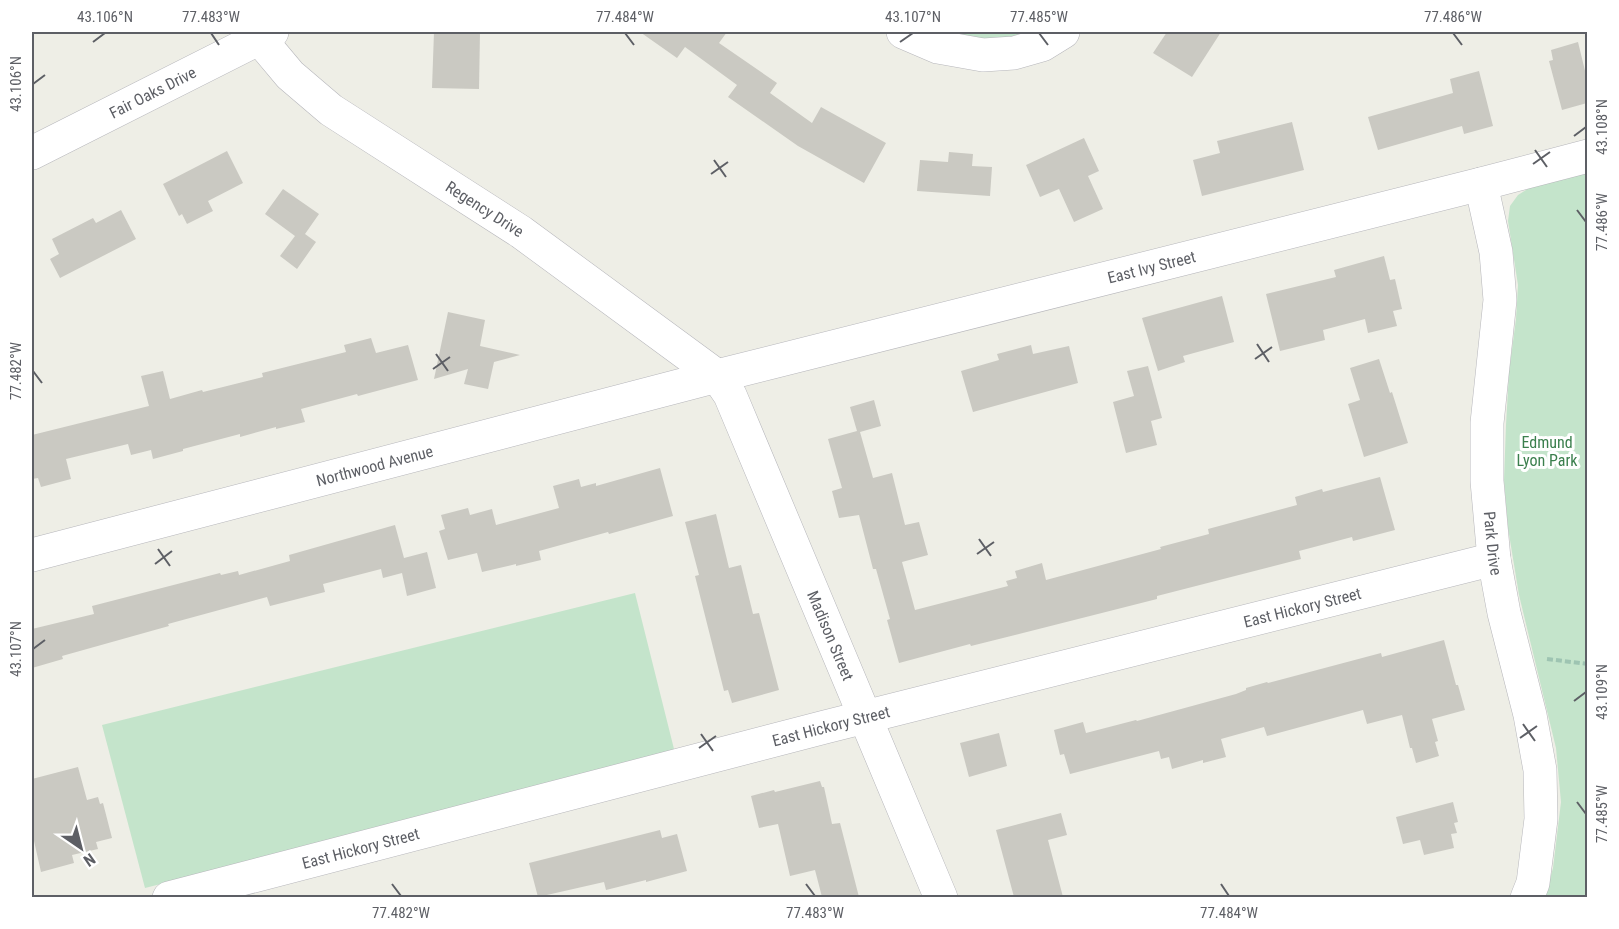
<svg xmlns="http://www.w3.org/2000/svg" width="1619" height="929" font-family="'Roboto Condensed',sans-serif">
<rect width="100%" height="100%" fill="#eeeee6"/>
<g fill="#c4e4cb">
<path d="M 934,32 L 1044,32 L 1009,43 Z"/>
<path d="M 1587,173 L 1587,897 L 1545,897 L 1553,868 L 1561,802 L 1556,748 L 1519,595 L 1508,528 L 1504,480 L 1506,425 L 1509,372 L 1516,319 L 1518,285 L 1508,221 L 1510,206 L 1518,195 L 1529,188 Z"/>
<path d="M 635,593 L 675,753 L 145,888 L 102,725 Z"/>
</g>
<g fill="#cac9c2">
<path d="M 434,32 L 480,32 L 479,89 L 432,88 Z"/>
<path d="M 640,32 L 727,32 L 719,43 L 777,83 L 770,93 L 812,123 L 821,107 L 886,143 L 864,183 L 798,146 L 728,97 L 737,85 L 685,47 L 677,58 Z"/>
<path d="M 1167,32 L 1221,32 L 1192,77 L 1153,53 Z"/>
<path d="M 1578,42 L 1587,79 L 1587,103 L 1562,110 L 1549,61 L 1553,60 L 1551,50 Z"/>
<path d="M 1479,71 L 1493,126 L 1464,134 L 1462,126 L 1378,150 L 1368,117 L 1453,93 L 1450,79 Z"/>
<path d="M 1292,122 L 1304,170 L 1202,196 L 1193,160 L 1220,153 L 1217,141 Z"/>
<path d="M 1084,138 L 1099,171 L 1088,176 L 1103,209 L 1074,222 L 1059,189 L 1040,197 L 1026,165 Z"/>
<path d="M 227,151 L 243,183 L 208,201 L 213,211 L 187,224 L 182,214 L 179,216 L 163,184 Z"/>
<path d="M 949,152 L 973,154 L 972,166 L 992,167 L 990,196 L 917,191 L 920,160 L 948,162 Z"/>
<path d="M 283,189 L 319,214 L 305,234 L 316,242 L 297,269 L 280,256 L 295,236 L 265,214 Z"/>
<path d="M 121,210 L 136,239 L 60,278 L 50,259 L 59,254 L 52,239 L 93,218 L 96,223 Z"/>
<path d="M 1384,256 L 1390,280 L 1395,279 L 1402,309 L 1393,311 L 1397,326 L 1368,333 L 1365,319 L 1323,330 L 1325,340 L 1280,351 L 1266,294 L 1336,277 L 1334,270 Z"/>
<path d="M 1222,296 L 1234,342 L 1183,356 L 1185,362 L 1158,371 L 1142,318 Z"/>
<path d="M 448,312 L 485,320 L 480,346 L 520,355 L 494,362 L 488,389 L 464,384 L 468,369 L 434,379 Z"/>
<path d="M 371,338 L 376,353 L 408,345 L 418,380 L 358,396 L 357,394 L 301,409 L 305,422 L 276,429 L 276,427 L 240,437 L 240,434 L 183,449 L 183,451 L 153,459 L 151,450 L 131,455 L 128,444 L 66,459 L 71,479 L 41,487 L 38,478 L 32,479 L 32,435 L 149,406 L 141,376 L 163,371 L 170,399 L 202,390 L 203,392 L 263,377 L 262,373 L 346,352 L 344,345 Z"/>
<path d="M 1031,345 L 1033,354 L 1069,346 L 1078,383 L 973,412 L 961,371 L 999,360 L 997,354 Z"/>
<path d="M 1379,359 L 1390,393 L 1392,392 L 1408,443 L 1364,457 L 1348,404 L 1360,400 L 1350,368 Z"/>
<path d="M 1148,366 L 1162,418 L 1151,421 L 1157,445 L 1126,453 L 1113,402 L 1134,396 L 1127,371 Z"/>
<path d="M 874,400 L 881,426 L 860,432 L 873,478 L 892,473 L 905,525 L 919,522 L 928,555 L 902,562 L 915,610 L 1008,586 L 1006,581 L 1017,578 L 1015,571 L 1042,563 L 1046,580 L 1161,549 L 1160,547 L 1209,534 L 1208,529 L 1297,505 L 1295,497 L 1322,489 L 1323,492 L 1380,477 L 1395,530 L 1353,541 L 1352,537 L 1299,551 L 1301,559 L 1157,596 L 1157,599 L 1007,637 L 971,646 L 970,644 L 899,663 L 887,620 L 890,619 L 876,569 L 873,569 L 859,515 L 839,518 L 832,491 L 842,488 L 828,439 L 857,431 L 850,407 Z"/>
<path d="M 660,468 L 673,516 L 609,534 L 608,532 L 539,551 L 541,560 L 516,566 L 516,564 L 482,572 L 477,553 L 448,560 L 439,531 L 445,529 L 441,515 L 468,508 L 470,515 L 492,509 L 496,525 L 559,508 L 553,486 L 579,479 L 581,487 L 596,483 L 596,486 Z"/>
<path d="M 716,514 L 729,568 L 741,565 L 753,614 L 759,613 L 779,690 L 732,703 L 728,690 L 724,691 L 695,576 L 699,575 L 685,522 Z"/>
<path d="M 395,525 L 404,558 L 427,552 L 436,588 L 407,596 L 402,573 L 383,578 L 381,569 L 323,584 L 325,592 L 270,606 L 267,597 L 168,624 L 169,626 L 62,656 L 63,659 L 32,668 L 32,629 L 94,614 L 92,606 L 220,573 L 221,575 L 238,571 L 239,575 L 290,561 L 289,555 Z"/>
<path d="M 1444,640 L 1456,685 L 1458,685 L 1465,710 L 1432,719 L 1438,741 L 1435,742 L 1439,756 L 1416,763 L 1412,748 L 1410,748 L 1402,715 L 1367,724 L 1363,710 L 1267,736 L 1264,727 L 1221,739 L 1226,757 L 1203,763 L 1203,760 L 1172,769 L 1169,757 L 1161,759 L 1159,751 L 1070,774 L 1064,754 L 1060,755 L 1054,730 L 1083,722 L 1086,733 L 1136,720 L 1137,721 L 1236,694 L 1246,690 L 1246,688 L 1267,682 L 1268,683 L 1381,653 L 1382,657 Z"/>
<path d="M 999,733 L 1007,766 L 969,777 L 960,743 Z"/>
<path d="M 78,767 L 87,800 L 98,797 L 100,804 L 103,803 L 112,838 L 96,842 L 98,849 L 72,855 L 74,863 L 41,872 L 32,832 L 32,779 Z"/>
<path d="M 820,781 L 822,787 L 824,787 L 832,824 L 840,823 L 859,897 L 822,897 L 815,870 L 790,876 L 778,824 L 759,828 L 751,796 L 774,790 L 775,792 Z"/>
<path d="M 1453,802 L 1458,822 L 1454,823 L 1457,833 L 1451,834 L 1454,848 L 1424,855 L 1420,840 L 1403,844 L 1396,817 Z"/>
<path d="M 1061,813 L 1067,835 L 1048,840 L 1063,897 L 1014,897 L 996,830 Z"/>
<path d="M 660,830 L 662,838 L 677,834 L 687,871 L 646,882 L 646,880 L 606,890 L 604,882 L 538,897 L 529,863 Z"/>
</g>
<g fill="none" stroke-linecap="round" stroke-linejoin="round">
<defs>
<g id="minor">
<path d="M 903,32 L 938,47 L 983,55 L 1014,53 L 1042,45 L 1063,32"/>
<path id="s1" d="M 259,38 L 290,75 L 331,110 L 521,232 L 717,376 L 730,395 L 941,898"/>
<path id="s2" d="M 32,153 L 272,32"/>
<path id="s3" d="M 1481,184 L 1496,252 L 1500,300 L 1487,423 L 1487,481 L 1494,559 L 1504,613 L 1530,715 L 1540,770 L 1541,819 L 1533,883 L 1527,898"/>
<path id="s4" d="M 32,555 L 717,376 L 1481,184 L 1588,156"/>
<path id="s5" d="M 169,898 L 825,727 L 1494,559"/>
</g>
</defs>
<use href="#minor" stroke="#b6b6bb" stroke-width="34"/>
<path stroke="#9ec4b2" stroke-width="4" stroke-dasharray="6 3" stroke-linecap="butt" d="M 1547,659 L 1588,664"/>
<use href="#minor" stroke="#fff" stroke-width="33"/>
</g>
<path fill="none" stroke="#5d5f65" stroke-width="2" d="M 211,33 L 219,45M 625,33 L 634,45M 1039,33 L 1048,45M 1453,33 L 1462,45M 93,42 L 105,33M 900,42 L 913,33M 33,84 L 45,75M 1574,136 L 1586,127M 1535,150 L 1547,167M 714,160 L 726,177M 1533,164 L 1550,152M 711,174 L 728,162M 1577,210 L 1586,222M 1257,344 L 1269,362M 436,354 L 448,371M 1255,359 L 1272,347M 433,369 L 450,357M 33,371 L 42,383M 979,539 L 991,556M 158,549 L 170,566M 977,554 L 994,542M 155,564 L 172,551M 33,649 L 45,640M 1574,701 L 1586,692M 1523,724 L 1535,741M 701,734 L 713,751M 1520,738 L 1537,726M 699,748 L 716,736M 1577,802 L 1586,814M 392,884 L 401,896M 806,884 L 815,896M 1221,884 L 1229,896"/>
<g text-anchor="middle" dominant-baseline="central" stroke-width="6" stroke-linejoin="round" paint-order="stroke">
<g font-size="16" fill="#5d5f65" stroke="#fff">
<text stroke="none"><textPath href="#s2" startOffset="135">Fair Oaks Drive</textPath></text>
<text stroke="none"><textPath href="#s1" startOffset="285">Regency Drive</textPath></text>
<text stroke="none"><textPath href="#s4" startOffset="1156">East Ivy Street</textPath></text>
<text stroke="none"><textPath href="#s4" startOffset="354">Northwood Avenue</textPath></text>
<text stroke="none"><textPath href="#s3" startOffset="362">Park Drive</textPath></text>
<text stroke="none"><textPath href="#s5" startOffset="1170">East Hickory Street</textPath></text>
<text stroke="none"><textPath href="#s1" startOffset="855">Madison Street</textPath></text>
<text stroke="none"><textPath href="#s5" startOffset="684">East Hickory Street</textPath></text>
<text stroke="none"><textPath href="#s5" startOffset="198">East Hickory Street</textPath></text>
</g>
<g font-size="16" fill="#3b7f4d" stroke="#fff">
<text x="1547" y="442">Edmund<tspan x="1547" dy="18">Lyon Park</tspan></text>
</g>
</g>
<rect width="1619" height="929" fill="none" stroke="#ffffff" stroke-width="66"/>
<g transform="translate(81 848) rotate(145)" stroke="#ffffff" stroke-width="4.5" paint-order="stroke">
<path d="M0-4.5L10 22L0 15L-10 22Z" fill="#5d5f65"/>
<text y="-9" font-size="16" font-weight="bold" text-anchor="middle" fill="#5d5f65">N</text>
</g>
<rect x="33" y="33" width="1553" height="863" fill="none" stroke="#5d5f65" stroke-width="2"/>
<g font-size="15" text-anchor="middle" fill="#5d5f65">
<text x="105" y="22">43.106°N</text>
<text x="211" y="22">77.483°W</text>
<text x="625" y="22">77.484°W</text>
<text x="913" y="22">43.107°N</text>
<text x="1039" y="22">77.485°W</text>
<text x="1453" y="22">77.486°W</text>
<text transform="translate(16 84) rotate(-90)" y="5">43.106°N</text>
<text transform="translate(1602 127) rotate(-90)" y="5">43.108°N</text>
<text transform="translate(1602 222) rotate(-90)" y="5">77.486°W</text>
<text transform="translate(16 371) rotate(-90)" y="5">77.482°W</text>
<text transform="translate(16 649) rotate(-90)" y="5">43.107°N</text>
<text transform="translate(1602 692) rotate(-90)" y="5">43.109°N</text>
<text transform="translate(1602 814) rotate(-90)" y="5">77.485°W</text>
<text x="401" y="918">77.482°W</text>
<text x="815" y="918">77.483°W</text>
<text x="1229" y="918">77.484°W</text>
</g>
</svg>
